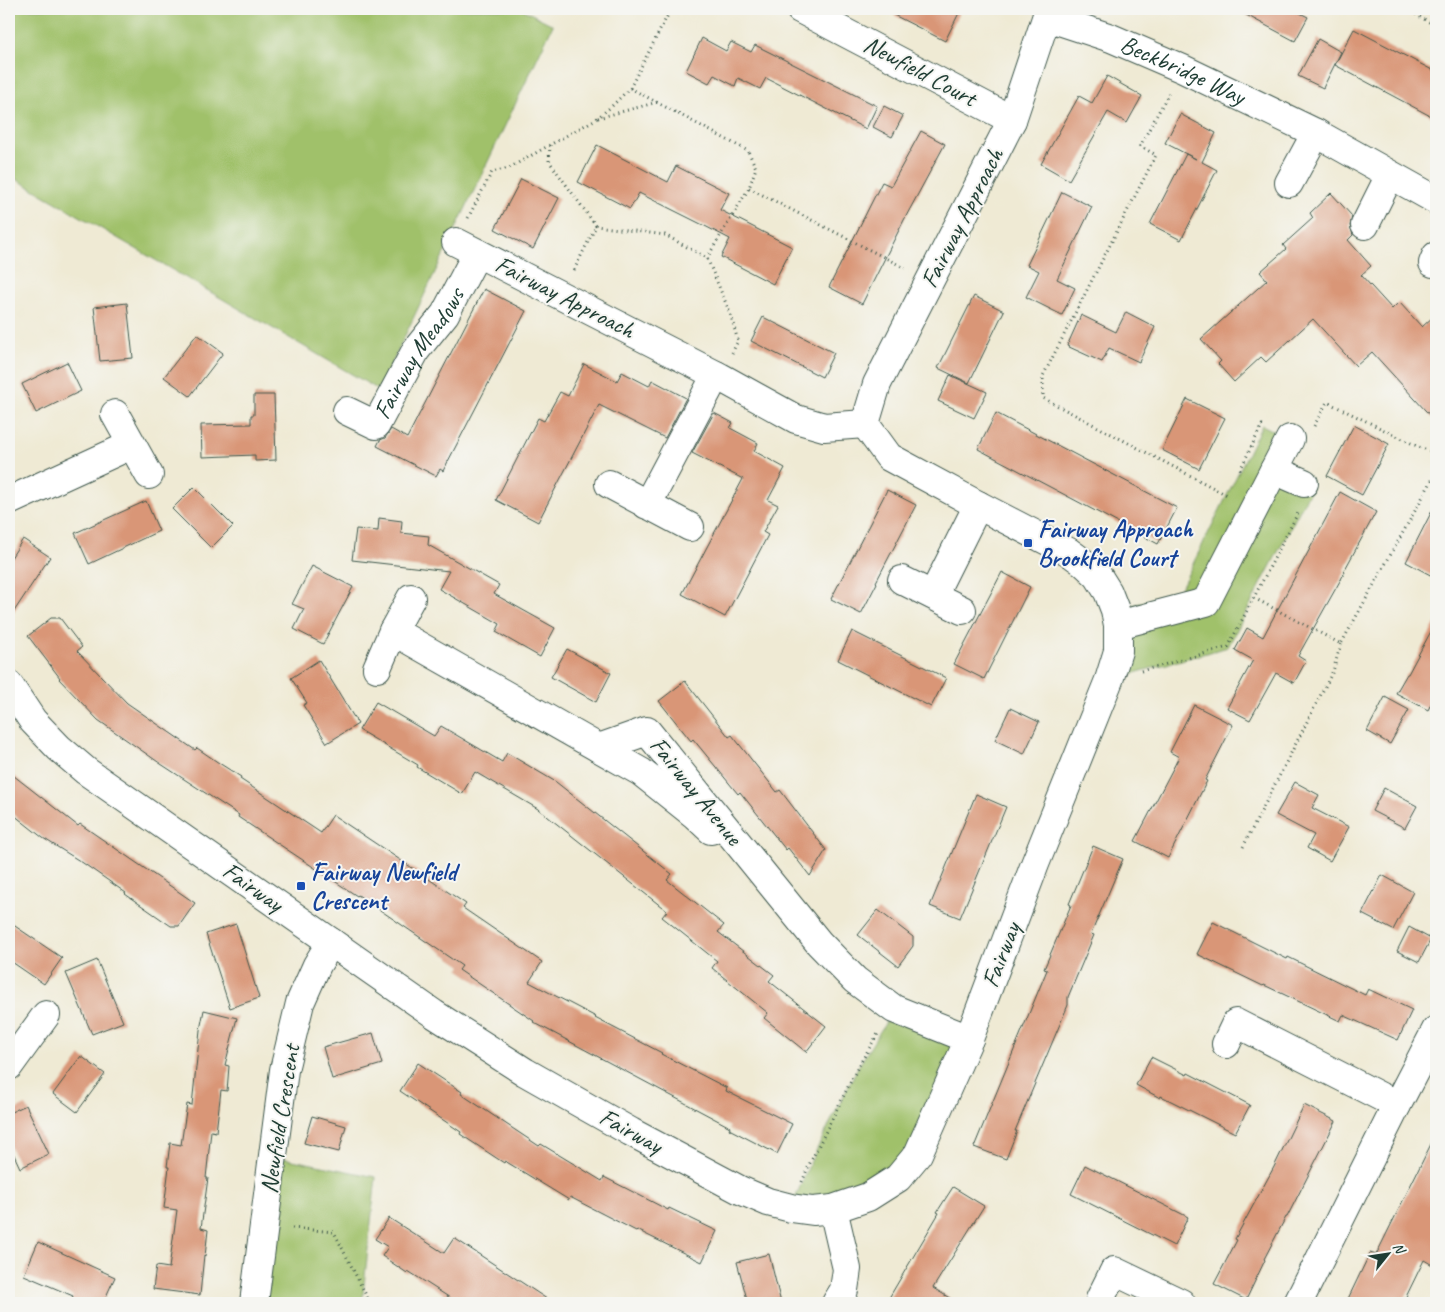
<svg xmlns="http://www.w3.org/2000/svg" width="1445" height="1312" font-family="Caveat,sans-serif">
<rect width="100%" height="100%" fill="#f6f6f2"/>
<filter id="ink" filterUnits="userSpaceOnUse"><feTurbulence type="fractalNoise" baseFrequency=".02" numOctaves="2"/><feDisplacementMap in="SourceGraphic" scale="10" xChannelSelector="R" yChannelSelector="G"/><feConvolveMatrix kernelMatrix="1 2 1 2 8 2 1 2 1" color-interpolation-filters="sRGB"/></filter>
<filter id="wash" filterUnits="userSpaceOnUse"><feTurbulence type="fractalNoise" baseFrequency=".0096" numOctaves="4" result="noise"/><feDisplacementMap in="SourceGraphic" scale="20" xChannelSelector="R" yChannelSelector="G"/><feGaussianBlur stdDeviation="1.12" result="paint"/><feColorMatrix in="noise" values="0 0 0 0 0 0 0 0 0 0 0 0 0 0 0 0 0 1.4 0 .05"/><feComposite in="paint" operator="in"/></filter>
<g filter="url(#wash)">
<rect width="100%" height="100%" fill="#efead4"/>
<g fill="#a0c16a" stroke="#607f4f">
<path d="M 9,9 L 522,9 L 553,25 L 379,390 L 9,175 Z"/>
<path d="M 1262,425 L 1290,439 L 1274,470 L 1312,487 L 1228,647 L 1109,680 L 1115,610 L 1179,592 Z"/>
<path d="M 894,1009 L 969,1039 L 898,1178 L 791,1208 L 810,1163 L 858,1067 Z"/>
<path d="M 273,1156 L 376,1177 L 362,1303 L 254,1303 Z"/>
</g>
<g id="blocks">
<g fill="#d99677">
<path d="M 882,9 L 961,9 L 945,41 Z"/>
<path d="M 1235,9 L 1292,9 L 1308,17 L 1295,41 Z"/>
<path d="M 1354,29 L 1436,72 L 1436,119 L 1335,65 Z"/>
<path d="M 702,38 L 726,51 L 731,42 L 751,52 L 755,45 L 877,106 L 866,129 L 766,78 L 760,89 L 738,78 L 735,86 L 714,75 L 709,83 L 686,71 Z"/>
<path d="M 1318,39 L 1341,52 L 1323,88 L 1298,76 Z"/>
<path d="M 1107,76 L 1142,96 L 1127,123 L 1108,112 L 1069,180 L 1041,164 L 1079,96 L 1092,103 Z"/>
<path d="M 884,106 L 903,116 L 892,137 L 873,127 Z"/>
<path d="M 1180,114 L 1216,133 L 1202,162 L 1217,170 L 1181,240 L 1150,224 L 1186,154 L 1196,159 L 1165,143 Z"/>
<path d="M 921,131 L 945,144 L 904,220 L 862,304 L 829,287 L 882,182 L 891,186 Z"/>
<path d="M 597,145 L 668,182 L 676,166 L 729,193 L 720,210 L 792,247 L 773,284 L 721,257 L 730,239 L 701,224 L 639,193 L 630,209 L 578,182 Z"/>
<path d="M 521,179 L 559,198 L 533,249 L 495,229 Z"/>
<path d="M 1062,192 L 1092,207 L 1057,279 L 1075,288 L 1062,315 L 1026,297 L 1039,271 L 1027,265 Z"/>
<path d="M 1331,193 L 1352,216 L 1350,226 L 1353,235 L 1348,240 L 1371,266 L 1361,275 L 1392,309 L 1399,302 L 1422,327 L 1436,314 L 1436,422 L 1372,352 L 1356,366 L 1313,319 L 1266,362 L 1261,357 L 1234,382 L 1218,364 L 1221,361 L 1201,339 L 1267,280 L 1260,272 L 1286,249 L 1283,245 L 1313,218 L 1310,213 Z"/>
<path d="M 484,289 L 526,311 L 443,471 L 440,469 L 436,476 L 377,446 L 380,440 L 385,438 L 391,429 L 407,438 Z"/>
<path d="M 974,296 L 1004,311 L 969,383 L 938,368 Z"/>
<path d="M 127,303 L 133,358 L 100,361 L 94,307 Z"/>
<path d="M 1126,312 L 1155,327 L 1139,362 L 1109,348 L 1102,362 L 1067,346 L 1081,315 L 1116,332 Z"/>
<path d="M 763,317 L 834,353 L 822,377 L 751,341 Z"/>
<path d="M 197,334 L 223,353 L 190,396 L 164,377 Z"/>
<path d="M 67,362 L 81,391 L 36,413 L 22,384 Z"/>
<path d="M 584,364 L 617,381 L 622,372 L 649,386 L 652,380 L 686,398 L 665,438 L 599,405 L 538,522 L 496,500 L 538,418 L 544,421 L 560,392 L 568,396 Z"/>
<path d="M 950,375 L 987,392 L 974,418 L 938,401 Z"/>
<path d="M 254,395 L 274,395 L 276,460 L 255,461 L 255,455 L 202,457 L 201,425 L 251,424 L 251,415 L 254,415 Z"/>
<path d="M 1187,399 L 1225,418 L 1199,469 L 1162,450 Z"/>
<path d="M 714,413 L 733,423 L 730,428 L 758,443 L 754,451 L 785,468 L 768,500 L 778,505 L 763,532 L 768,535 L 725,617 L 682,594 L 743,479 L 692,453 Z"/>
<path d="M 996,413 L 1177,508 L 1158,544 L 978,449 Z"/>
<path d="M 1354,425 L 1389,444 L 1362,495 L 1327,476 Z"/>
<path d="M 194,487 L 233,526 L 211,548 L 172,509 Z"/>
<path d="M 887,490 L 916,505 L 876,582 L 877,583 L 861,614 L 831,599 Z"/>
<path d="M 1340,492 L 1376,512 L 1344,571 L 1345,572 L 1298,656 L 1306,661 L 1294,683 L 1276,673 L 1250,720 L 1227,708 L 1253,660 L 1235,650 L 1247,628 L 1263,637 Z"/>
<path d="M 146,501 L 159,531 L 89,564 L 75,533 Z"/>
<path d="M 1436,503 L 1436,578 L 1406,562 Z"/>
<path d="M 379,518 L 402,521 L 401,533 L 429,536 L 428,545 L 499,585 L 494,594 L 555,628 L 540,657 L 496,632 L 500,624 L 439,589 L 449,571 L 352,560 L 356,529 L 378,531 Z"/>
<path d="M 23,539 L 50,557 L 9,619 L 9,561 Z"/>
<path d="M 312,566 L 353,587 L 323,644 L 294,629 L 304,609 L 292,604 Z"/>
<path d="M 1002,572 L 1030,587 L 984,679 L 954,664 Z"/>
<path d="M 51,618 L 60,618 L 82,647 L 77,651 L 127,703 L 195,750 L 197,748 L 219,763 L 241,777 L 240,779 L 321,833 L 333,815 L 466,904 L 463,908 L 542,962 L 529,982 L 596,1017 L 595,1018 L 662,1053 L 661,1054 L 727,1088 L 726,1091 L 792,1124 L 777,1154 L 729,1129 L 730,1127 L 533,1022 L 534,1021 L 459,970 L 462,966 L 358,895 L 357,896 L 238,817 L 239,815 L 161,764 L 98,720 L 59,679 L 60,678 L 28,636 Z"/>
<path d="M 1436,622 L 1436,694 L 1428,710 L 1396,693 L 1407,674 L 1408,674 Z"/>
<path d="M 852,631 L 946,678 L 931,707 L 838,660 Z"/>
<path d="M 567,649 L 611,673 L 596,702 L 551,677 Z"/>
<path d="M 319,660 L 358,724 L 327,743 L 303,705 L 307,703 L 291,678 Z"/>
<path d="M 685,681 L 729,737 L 732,735 L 777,792 L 780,790 L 826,850 L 810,876 L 788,848 L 786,850 L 740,792 L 738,794 L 693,739 L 691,741 L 659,701 Z"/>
<path d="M 1385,697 L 1409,710 L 1390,744 L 1367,731 Z"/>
<path d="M 376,702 L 434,736 L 441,726 L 502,762 L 507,753 L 556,782 L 672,874 L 667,880 L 724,925 L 718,932 L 774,975 L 769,981 L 826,1026 L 806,1052 L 764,1018 L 768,1013 L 712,968 L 717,961 L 662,917 L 667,911 L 538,809 L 475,772 L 462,794 L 417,767 L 418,765 L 359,730 Z"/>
<path d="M 1194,705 L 1233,725 L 1205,780 L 1207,781 L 1168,858 L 1135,841 L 1179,757 L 1170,752 Z"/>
<path d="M 1010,708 L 1039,722 L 1024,754 L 995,740 Z"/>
<path d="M 9,772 L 78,826 L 80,824 L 195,903 L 179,926 L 171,926 L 125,894 L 126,893 L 83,863 L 43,838 L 9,811 Z"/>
<path d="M 1295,782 L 1319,795 L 1312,808 L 1349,827 L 1330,861 L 1307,848 L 1314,835 L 1276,815 Z"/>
<path d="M 1384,788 L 1417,806 L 1405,828 L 1372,811 Z"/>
<path d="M 976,794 L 1006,807 L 960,918 L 930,906 Z"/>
<path d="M 1093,846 L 1123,859 L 1091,934 L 1094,935 L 1068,997 L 1068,1005 L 1015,1131 L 1017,1131 L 1006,1159 L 974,1147 L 1047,970 L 1044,969 L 1071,905 L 1069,904 Z"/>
<path d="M 1382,875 L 1413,892 L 1393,930 L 1362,914 Z"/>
<path d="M 878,910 L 913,937 L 913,946 L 898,966 L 858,935 Z"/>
<path d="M 9,922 L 62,958 L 44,984 L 9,960 Z"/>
<path d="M 1213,922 L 1287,959 L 1288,957 L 1365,995 L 1368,989 L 1412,1010 L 1398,1040 L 1343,1015 L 1340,1021 L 1264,985 L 1263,986 L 1197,954 Z"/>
<path d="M 236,924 L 259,998 L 230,1008 L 206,934 Z"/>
<path d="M 1409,927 L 1431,939 L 1419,962 L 1397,951 Z"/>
<path d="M 97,960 L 123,1022 L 92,1034 L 66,973 Z"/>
<path d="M 204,1010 L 237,1018 L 225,1065 L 229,1066 L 227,1091 L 221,1090 L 216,1132 L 211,1131 L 206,1178 L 208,1178 L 201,1228 L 208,1230 L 205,1256 L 204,1255 L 200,1295 L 153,1289 L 156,1266 L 169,1268 L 177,1210 L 164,1208 L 169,1167 L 167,1167 L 170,1143 L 181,1145 L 187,1104 L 192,1105 L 200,1030 Z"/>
<path d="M 373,1033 L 382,1064 L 332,1079 L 323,1047 Z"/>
<path d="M 81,1056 L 105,1074 L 77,1112 L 53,1094 Z"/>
<path d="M 1151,1057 L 1187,1075 L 1188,1073 L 1250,1105 L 1235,1133 L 1161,1096 L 1160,1098 L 1136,1085 Z"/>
<path d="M 418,1063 L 462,1092 L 461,1094 L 539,1146 L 541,1144 L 602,1181 L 604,1177 L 668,1210 L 669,1208 L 717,1231 L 702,1262 L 637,1230 L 636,1231 L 570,1197 L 569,1200 L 505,1161 L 504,1163 L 460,1134 L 461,1132 L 400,1091 Z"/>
<path d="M 26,1105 L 49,1154 L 20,1168 L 9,1144 L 9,1113 Z"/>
<path d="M 1304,1105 L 1336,1121 L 1287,1217 L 1286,1217 L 1264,1259 L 1265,1260 L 1246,1300 L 1214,1284 L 1237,1240 L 1235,1239 L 1274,1167 Z"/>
<path d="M 312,1116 L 346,1126 L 339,1152 L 304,1143 Z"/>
<path d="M 1436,1134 L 1436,1267 L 1424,1260 L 1403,1303 L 1346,1303 L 1370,1253 L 1376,1255 Z"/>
<path d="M 1085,1165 L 1188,1217 L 1174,1246 L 1071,1194 Z"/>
<path d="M 953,1187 L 984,1206 L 933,1288 L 958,1303 L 886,1303 L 939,1213 L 937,1212 Z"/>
<path d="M 389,1218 L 444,1253 L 454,1238 L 553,1303 L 458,1303 L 408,1271 L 407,1273 L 382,1256 L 388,1247 L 375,1239 Z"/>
<path d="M 38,1242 L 115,1277 L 103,1303 L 70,1303 L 73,1296 L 24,1275 Z"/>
<path d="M 769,1254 L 781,1303 L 748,1303 L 737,1262 Z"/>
</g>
</g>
</g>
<g filter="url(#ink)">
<use href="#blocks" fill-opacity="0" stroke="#3e574c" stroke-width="1"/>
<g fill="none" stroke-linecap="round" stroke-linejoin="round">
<defs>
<g id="minor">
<path d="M 800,9 L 1012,120"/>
<path id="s1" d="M 1047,17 L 1111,38 L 1183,69 L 1316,133 L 1436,200"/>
<path d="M 1289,183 L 1316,133"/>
<path d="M 1365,225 L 1390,175"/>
<path d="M 456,242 L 720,377 L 796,419 L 824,427 L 865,424"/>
<path d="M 1433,263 L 1436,256"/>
<path id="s2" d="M 347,411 L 376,425 L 416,350 L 445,314 L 477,253"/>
<path d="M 115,414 L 149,475"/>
<path d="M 1274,470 L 1304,483"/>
<path d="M 609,484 L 690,527"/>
<path d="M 9,501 L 131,445"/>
<path d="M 647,505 L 716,375"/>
<path d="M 902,580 L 962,610"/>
<path d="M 933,595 L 978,505"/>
<path d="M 1118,625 L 1206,602 L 1290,439"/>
<path d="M 393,631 L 641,772 L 695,815 L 711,830"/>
<path d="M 377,668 L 393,631 L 411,598"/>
<path d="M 9,685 L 33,721 L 59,748 L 86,771 L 434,1014 L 525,1072 L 631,1132 L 740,1190 L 768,1202 L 791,1208 L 813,1211 L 833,1209 L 868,1197 L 898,1178 L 918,1154 L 969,1039 L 1035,864 L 1109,680 L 1118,651 L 1118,625 L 1115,610 L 1108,592 L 1098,576 L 1084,563 L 1069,552 L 978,505 L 889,457 L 865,424 L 877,384 L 1012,120 L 1049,9"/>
<path d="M 599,748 L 647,731 L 819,943 L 855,980 L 894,1009 L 969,1039"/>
<path d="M 1226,1044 L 1236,1023 L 1397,1105"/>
<path d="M 9,1066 L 46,1015"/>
<path d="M 833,1209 L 847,1269 L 844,1290 L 836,1303"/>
<path d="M 1100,1299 L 1114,1271 L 1181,1303"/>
<path d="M 254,1303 L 284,1070 L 300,1003 L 317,965 L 331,942"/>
<path d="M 1298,1303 L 1397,1105 L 1436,1030"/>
</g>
</defs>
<use href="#minor" stroke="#3e574c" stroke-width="30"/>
<g stroke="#3e574c" stroke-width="3" stroke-dasharray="1 4" stroke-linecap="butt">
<path d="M 1407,9 L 1436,26"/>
<path d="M 630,88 L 748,151 L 756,168 L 749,188 L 707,258"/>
<path d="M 1169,93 L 1140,146 L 1156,155 L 1043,376 L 1043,398 L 1227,495"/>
<path d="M 598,118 L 658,102"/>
<path d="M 550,145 L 549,161 L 596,226 L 665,235 L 707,258 L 730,313 L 738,341 L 732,353"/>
<path d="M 749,188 L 905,268"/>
<path d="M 468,218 L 492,172 L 509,168 L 596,119 L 612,106 L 630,88 L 671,9"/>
<path d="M 574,270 L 596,226"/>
<path d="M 1314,426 L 1327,402 L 1419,447 L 1436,453"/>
<path d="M 1240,470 L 1262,425 L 1265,426"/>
<path d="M 1254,598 L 1341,644 L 1436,473"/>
<path d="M 1141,671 L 1228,647 L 1299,511"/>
<path d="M 1243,847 L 1333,671 L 1341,644"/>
<path d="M 802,1182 L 810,1163 L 858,1067 L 879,1032"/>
<path d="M 292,1228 L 334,1232 L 370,1303"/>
</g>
<use href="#minor" stroke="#fff" stroke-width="28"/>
</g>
</g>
<g fill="#1a4fb4" stroke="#f6f6f2" stroke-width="2">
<rect x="1023" y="538" width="10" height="10" rx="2.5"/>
<rect x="296" y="881" width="10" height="10" rx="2.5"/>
</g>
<g text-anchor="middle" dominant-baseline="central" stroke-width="4" stroke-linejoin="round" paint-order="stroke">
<g font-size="25" fill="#1f3d34" stroke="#f6f6f2">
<text transform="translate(920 71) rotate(28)">Newfield Court</text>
<text stroke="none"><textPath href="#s1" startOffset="146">Beckbridge Way</textPath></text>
<text transform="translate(962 218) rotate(-63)">Fairway Approach</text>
<text transform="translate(565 297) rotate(27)">Fairway Approach</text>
<text stroke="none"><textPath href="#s2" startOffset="116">Fairway Meadows</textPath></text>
<text transform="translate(696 791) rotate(51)">Fairway Avenue</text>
<text transform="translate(253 887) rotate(35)">Fairway</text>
<text transform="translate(1001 955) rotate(-69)">Fairway</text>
<text transform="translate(280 1119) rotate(-81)">Newfield Crescent</text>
<text transform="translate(631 1131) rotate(29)">Fairway</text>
</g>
<g font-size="25" font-weight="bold" fill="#164399" stroke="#f6f6f2" text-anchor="start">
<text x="1038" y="529">Fairway Approach<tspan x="1038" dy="29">Brookfield Court</tspan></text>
<text x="311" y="872">Fairway Newfield<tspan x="311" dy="29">Crescent</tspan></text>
</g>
</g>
<rect width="1445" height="1312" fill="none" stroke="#f6f6f2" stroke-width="30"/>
<g transform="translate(1388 1254) rotate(60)" stroke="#f6f6f2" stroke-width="4" paint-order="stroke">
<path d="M0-4L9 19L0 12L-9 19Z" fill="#1f3d34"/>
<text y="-8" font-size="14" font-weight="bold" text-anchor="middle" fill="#1f3d34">N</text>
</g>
</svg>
